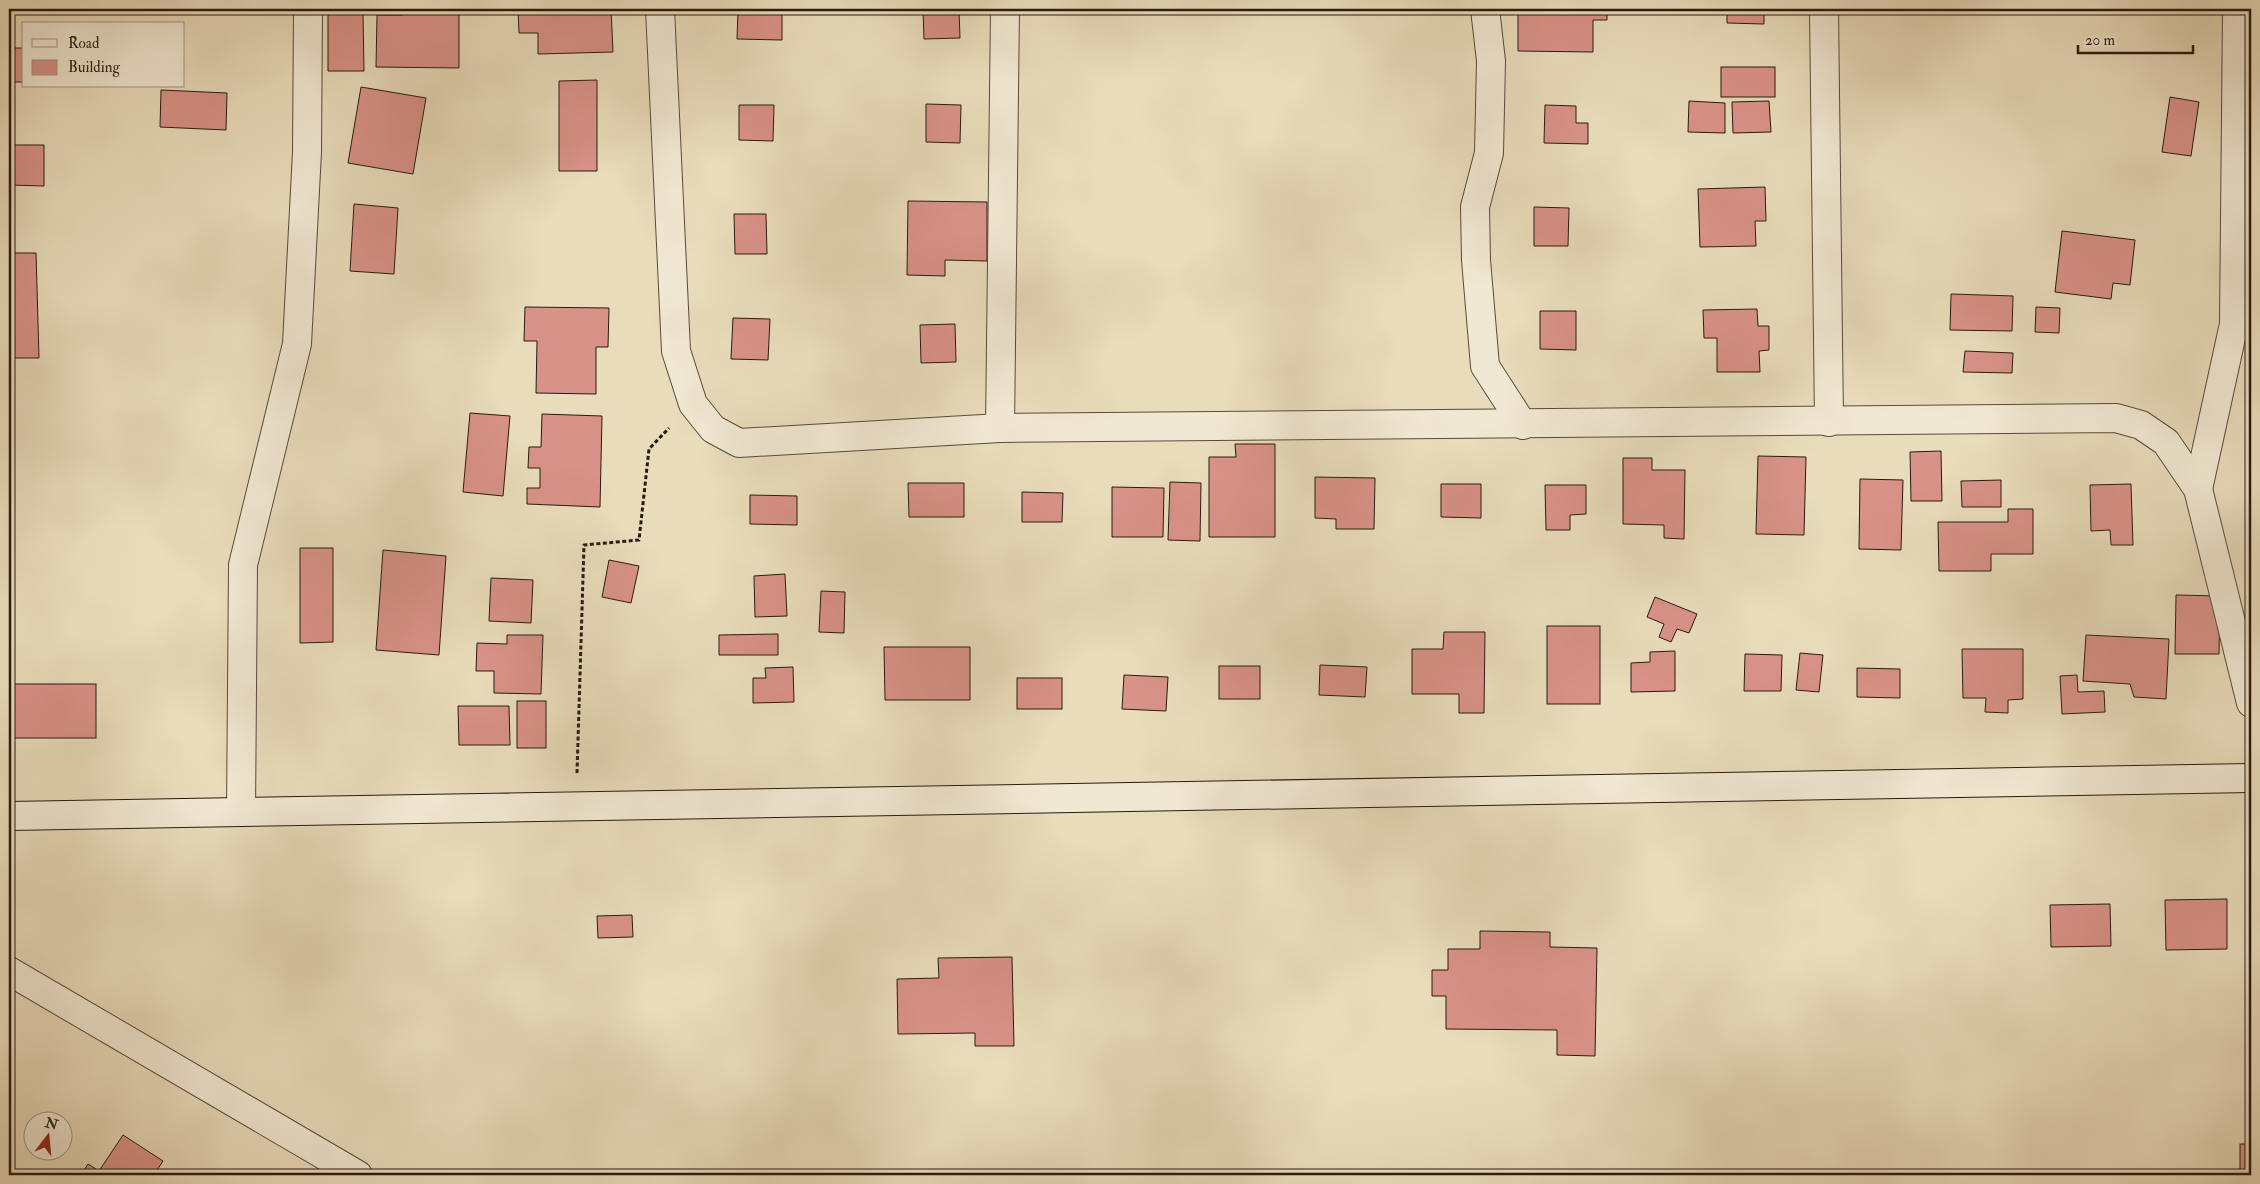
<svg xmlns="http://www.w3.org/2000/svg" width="2260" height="1184" font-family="'IM FELL Double Pica',serif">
<rect width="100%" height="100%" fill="#e9dcbb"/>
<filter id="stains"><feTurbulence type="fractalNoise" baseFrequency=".004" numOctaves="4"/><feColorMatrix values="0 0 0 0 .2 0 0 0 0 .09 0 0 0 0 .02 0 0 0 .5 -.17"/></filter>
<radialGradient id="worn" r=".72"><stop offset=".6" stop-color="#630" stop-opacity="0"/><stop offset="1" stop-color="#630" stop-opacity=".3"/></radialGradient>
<g fill="#d99288" stroke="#291a10">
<path d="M 403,9 L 459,9 L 459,68 L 376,67 L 377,15 L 403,15 Z"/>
<path d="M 518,9 L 611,9 L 613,52 L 538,54 L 538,33 L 519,33 Z"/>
<path d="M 738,9 L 782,9 L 782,40 L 737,39 Z"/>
<path d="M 923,9 L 959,9 L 960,38 L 924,39 Z"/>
<path d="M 1518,9 L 1607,9 L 1607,20 L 1593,20 L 1593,52 L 1518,51 Z"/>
<path d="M 1727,9 L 1764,9 L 1764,24 L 1727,23 Z"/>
<path d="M 328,14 L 363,14 L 364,71 L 328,71 Z"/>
<rect x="9" y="48" width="15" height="34"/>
<rect x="1721" y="67" width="54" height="30"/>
<path d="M 597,80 L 597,171 L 559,171 L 559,81 Z"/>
<path d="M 361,87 L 426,98 L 413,174 L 348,163 Z"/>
<path d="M 161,90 L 227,93 L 226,130 L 160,127 Z"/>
<path d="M 2170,97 L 2199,102 L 2191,156 L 2162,152 Z"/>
<path d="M 1689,101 L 1725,103 L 1725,133 L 1688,132 Z"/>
<path d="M 1769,101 L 1771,132 L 1733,133 L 1732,102 Z"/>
<path d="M 926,104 L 961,105 L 960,143 L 926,142 Z"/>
<path d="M 739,105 L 774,105 L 773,141 L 739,140 Z"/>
<path d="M 1545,105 L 1576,106 L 1576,123 L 1588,123 L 1588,144 L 1544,143 Z"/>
<path d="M 9,145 L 44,145 L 44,186 L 9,185 Z"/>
<path d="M 1765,187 L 1766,221 L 1755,221 L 1756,246 L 1700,247 L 1698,189 Z"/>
<path d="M 908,201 L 987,202 L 987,261 L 945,260 L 945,276 L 907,275 Z"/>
<path d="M 354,204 L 398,208 L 394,274 L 350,271 Z"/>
<path d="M 1534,207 L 1569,208 L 1568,246 L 1534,246 Z"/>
<path d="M 734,214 L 766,214 L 767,254 L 735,254 Z"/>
<path d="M 2062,231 L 2135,240 L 2130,285 L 2113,283 L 2111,299 L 2055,292 Z"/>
<path d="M 9,253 L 36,253 L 39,358 L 12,358 Z"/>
<path d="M 1951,294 L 2013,296 L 2012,331 L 1950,330 Z"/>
<path d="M 525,307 L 609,308 L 608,347 L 596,347 L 596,394 L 536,393 L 537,341 L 524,341 Z"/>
<path d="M 2036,307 L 2060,308 L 2059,333 L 2035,332 Z"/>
<path d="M 1757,309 L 1758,326 L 1769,326 L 1769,350 L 1759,351 L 1760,372 L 1717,372 L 1717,338 L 1704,338 L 1703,310 Z"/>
<path d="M 1540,311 L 1576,311 L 1576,350 L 1540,349 Z"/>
<path d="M 733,318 L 770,319 L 768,360 L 731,359 Z"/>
<path d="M 955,324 L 956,362 L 921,363 L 920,325 Z"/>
<path d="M 1965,351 L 2013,353 L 2012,373 L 1963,372 Z"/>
<path d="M 470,413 L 510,416 L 503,496 L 463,492 Z"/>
<path d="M 542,414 L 602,416 L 600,507 L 527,504 L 527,488 L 540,488 L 540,468 L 528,468 L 529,447 L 541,447 Z"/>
<path d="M 1235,444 L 1275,444 L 1275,537 L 1209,537 L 1209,457 L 1236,457 Z"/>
<path d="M 1941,451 L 1942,501 L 1911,501 L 1910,452 Z"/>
<path d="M 1758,456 L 1806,457 L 1804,535 L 1756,534 Z"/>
<path d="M 1623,458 L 1652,458 L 1652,470 L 1685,470 L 1684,539 L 1664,538 L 1664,525 L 1623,524 Z"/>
<path d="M 1315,477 L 1375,478 L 1374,529 L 1336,529 L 1336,519 L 1315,518 Z"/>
<path d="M 1860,479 L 1903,480 L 1901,550 L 1859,549 Z"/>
<path d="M 2001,480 L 2001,507 L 1962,507 L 1961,481 Z"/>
<path d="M 1170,482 L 1201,483 L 1200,541 L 1168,540 Z"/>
<path d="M 908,483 L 964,483 L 964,517 L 909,517 Z"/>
<path d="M 1441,484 L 1481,484 L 1481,518 L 1441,517 Z"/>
<path d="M 2131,484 L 2133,545 L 2111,545 L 2110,530 L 2091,531 L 2090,485 Z"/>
<path d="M 1545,485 L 1586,485 L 1586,514 L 1570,515 L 1570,530 L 1546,530 Z"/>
<path d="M 1112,487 L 1164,488 L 1163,537 L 1112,537 Z"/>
<path d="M 1022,492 L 1063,493 L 1062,522 L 1022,522 Z"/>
<path d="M 750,495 L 797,496 L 797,525 L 750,524 Z"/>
<path d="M 2008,509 L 2033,509 L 2033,554 L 1991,554 L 1991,571 L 1939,571 L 1938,522 L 2008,522 Z"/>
<path d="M 300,548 L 333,548 L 333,642 L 300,643 Z"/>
<path d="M 383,550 L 446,556 L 439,655 L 376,650 Z"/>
<path d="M 609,560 L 639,566 L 631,603 L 602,597 Z"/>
<path d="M 785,574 L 787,616 L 755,617 L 754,576 Z"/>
<path d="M 491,578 L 533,580 L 531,623 L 489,621 Z"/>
<path d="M 821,591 L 845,592 L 844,633 L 819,632 Z"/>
<path d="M 2176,595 L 2220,596 L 2219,654 L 2175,654 Z"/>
<path d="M 1655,597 L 1697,614 L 1689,633 L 1677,629 L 1671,642 L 1659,637 L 1664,624 L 1647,617 Z"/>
<rect x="1547" y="626" width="53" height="78"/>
<path d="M 1444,632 L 1485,632 L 1484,713 L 1459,713 L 1459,694 L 1412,694 L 1412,649 L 1443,649 Z"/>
<path d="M 778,634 L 778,655 L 719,655 L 719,635 Z"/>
<path d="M 507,635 L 543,635 L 541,694 L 494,693 L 494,671 L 476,671 L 477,643 L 507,644 Z"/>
<path d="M 2086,635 L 2169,639 L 2166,699 L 2134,697 L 2130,684 L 2083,681 Z"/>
<path d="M 884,647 L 970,647 L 970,700 L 885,700 Z"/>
<path d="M 1962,649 L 2023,649 L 2023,699 L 2008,700 L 2008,713 L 1985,712 L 1986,698 L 1963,698 Z"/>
<path d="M 1675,651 L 1675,691 L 1631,692 L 1631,663 L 1650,662 L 1650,652 Z"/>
<path d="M 1800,653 L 1823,655 L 1819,692 L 1796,690 Z"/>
<path d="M 1745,654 L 1782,655 L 1781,691 L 1744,691 Z"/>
<path d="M 1320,665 L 1367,667 L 1365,697 L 1319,695 Z"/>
<rect x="1219" y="666" width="41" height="33"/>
<path d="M 793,667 L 794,702 L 753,703 L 753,678 L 766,678 L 765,668 Z"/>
<path d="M 1857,668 L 1900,669 L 1900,698 L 1857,697 Z"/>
<path d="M 1124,675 L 1168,677 L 1166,711 L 1122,709 Z"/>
<path d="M 2077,675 L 2078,692 L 2104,691 L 2105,712 L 2062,714 L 2060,676 Z"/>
<rect x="1017" y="678" width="45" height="31"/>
<rect x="9" y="684" width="87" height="54"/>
<rect x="517" y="701" width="29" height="47"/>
<path d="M 458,706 L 509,706 L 510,745 L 459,745 Z"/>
<path d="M 2227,899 L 2227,949 L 2166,950 L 2165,900 Z"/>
<path d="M 2110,904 L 2111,946 L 2051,947 L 2050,905 Z"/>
<path d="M 632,915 L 633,937 L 598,938 L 597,916 Z"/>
<path d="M 1480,931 L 1550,932 L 1550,947 L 1597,948 L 1595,1056 L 1557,1055 L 1557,1030 L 1446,1029 L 1446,996 L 1432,996 L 1432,970 L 1448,970 L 1448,949 L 1480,949 Z"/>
<path d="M 1012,957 L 1014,1046 L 975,1046 L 975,1033 L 898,1034 L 897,979 L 939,978 L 938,958 Z"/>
<path d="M 123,1135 L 163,1161 L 154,1175 L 81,1175 L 88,1164 L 99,1171 Z"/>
<rect x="2240" y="1144" width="11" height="31"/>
</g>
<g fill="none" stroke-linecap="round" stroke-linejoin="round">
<defs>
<g id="street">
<path d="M 660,9 L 676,351 L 693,404 L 713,429 L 739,443 L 1000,428 L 2116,418 L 2141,425 L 2166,442 L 2198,489 L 2251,703"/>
<path d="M 1485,9 L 1491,61 L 1489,153 L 1475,207 L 1476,260 L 1485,366 L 1523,425"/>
<path d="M 1824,9 L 1829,422"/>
<path d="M 1000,428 L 1005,9"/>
<path d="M 2198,489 L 2234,324 L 2237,9"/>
<path d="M 241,812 L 243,565 L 297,344 L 307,152 L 308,9"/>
<path d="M 9,971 L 358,1175"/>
</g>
<path id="secondary" d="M 9,816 L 2251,778"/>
</defs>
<use href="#street" stroke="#594a3b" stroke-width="30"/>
<use href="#secondary" stroke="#291a10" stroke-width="30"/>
<path stroke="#291a10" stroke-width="3" stroke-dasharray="4 2.5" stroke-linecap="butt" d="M 577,773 L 584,545 L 639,540 L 649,449 L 669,428"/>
<use href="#street" stroke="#f1e8d3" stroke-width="28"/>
<use href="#secondary" stroke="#f1e8d3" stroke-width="28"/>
</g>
<rect width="2260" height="1184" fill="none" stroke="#e9dcbb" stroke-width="30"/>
<rect x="10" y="10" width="2240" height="1164" fill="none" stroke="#291a10" stroke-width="2.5"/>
<rect x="15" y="15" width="2230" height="1154" fill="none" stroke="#291a10"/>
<rect x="22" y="22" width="162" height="65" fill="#f1e8d3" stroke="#a19685"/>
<rect x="32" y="39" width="25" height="8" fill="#f1e8d3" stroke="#a19685"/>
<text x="68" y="48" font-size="15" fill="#291a10">Road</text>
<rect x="32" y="60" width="25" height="15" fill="#d99288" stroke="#a19685"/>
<text x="68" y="72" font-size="15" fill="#291a10">Building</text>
<g transform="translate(48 1136) rotate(16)"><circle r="24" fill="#f1e8d3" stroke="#a19685"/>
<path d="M0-4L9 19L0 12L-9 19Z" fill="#8f2418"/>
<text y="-8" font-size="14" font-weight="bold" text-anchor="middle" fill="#291a10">N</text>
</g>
<path d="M2078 45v8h115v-8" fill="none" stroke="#291a10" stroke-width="2.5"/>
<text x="2085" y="45" font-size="15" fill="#291a10" stroke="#f1e8d3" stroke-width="4" paint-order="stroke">20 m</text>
<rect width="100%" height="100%" filter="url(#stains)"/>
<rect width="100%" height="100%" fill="url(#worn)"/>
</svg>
